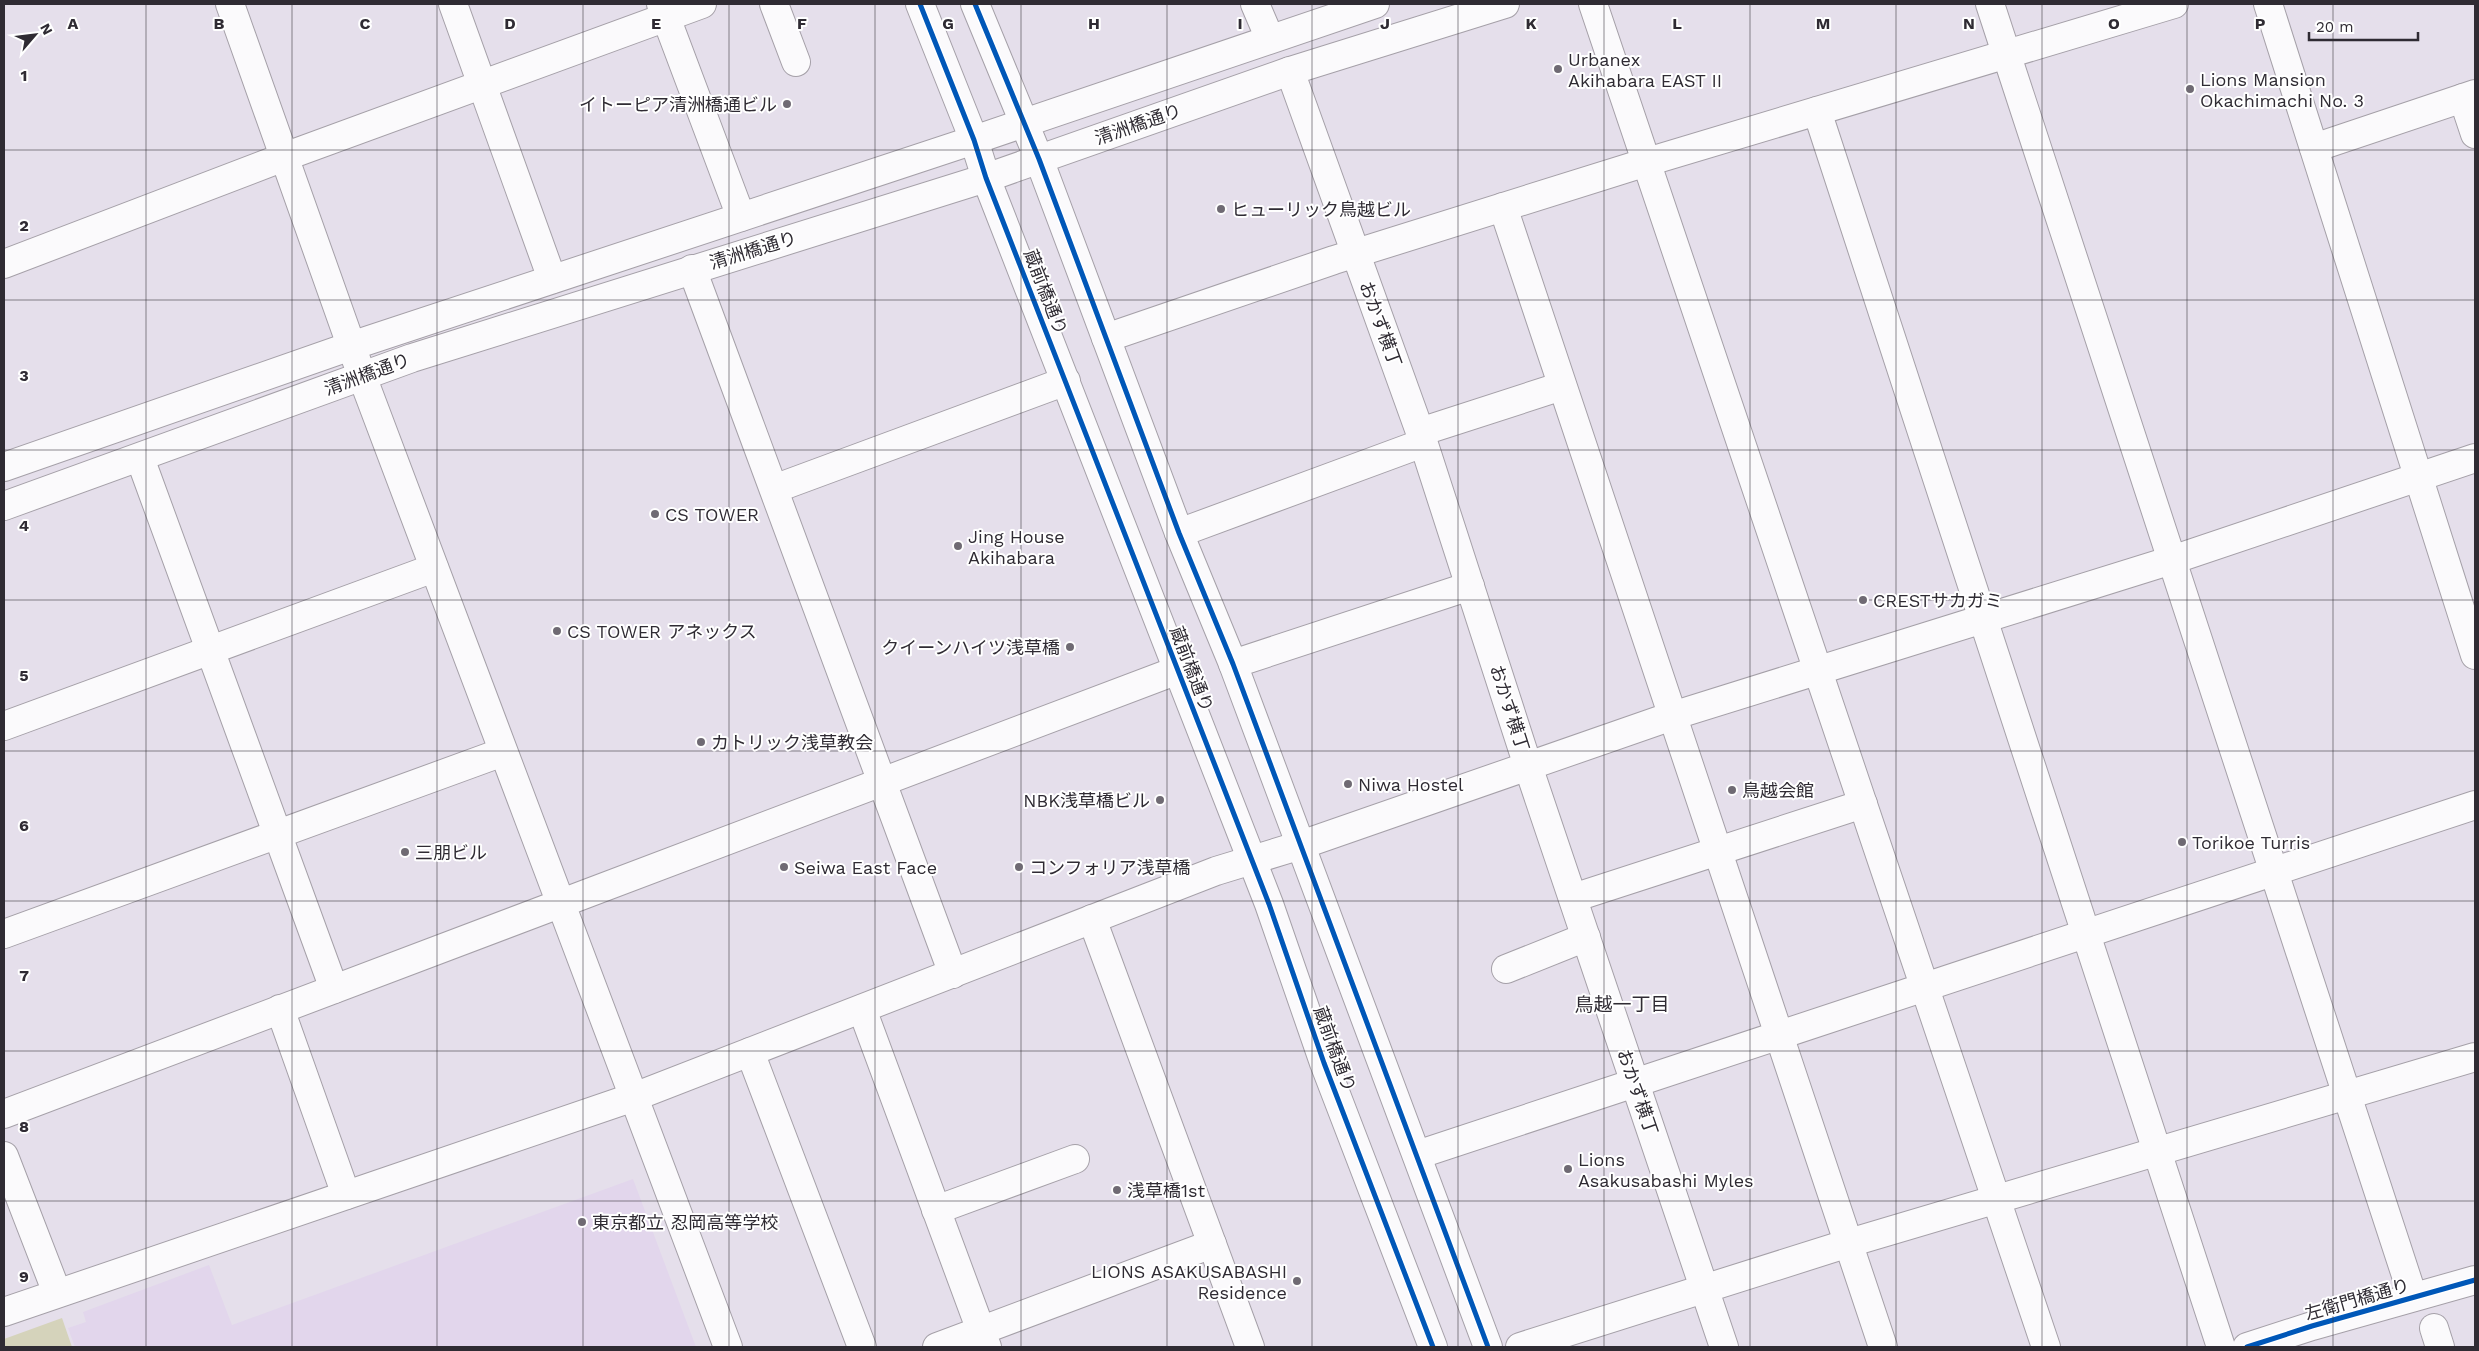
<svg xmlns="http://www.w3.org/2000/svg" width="2479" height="1351" font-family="'Work Sans','Noto Sans JP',sans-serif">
<rect width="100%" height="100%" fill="#e5dfeb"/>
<path fill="#e2d6ec" d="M 633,1179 L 696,1347 L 75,1347 L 68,1328 L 86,1322 L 83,1312 L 209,1265 L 232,1325 Z"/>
<path fill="#d5d3bb" d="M 62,1318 L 72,1347 L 4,1347 L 4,1339 Z"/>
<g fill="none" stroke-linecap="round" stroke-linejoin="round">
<defs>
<g id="minor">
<path d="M 230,4 L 362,376 L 728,1347"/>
<path d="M 453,4 L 552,279"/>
<path d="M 661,4 L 741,217"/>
<path d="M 774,4 L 796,62"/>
<path d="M 1255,4 L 1270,39"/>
<path d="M 1593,4 L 2046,1347"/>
<path d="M 1990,4 L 2413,1297"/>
<path d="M 2268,4 L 2475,655"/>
<path d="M 1290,71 L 1420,432 L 1528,766 L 1724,1347"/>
<path d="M 2463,98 L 2475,134"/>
<path d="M 1817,111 L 2221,1347"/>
<path d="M 2314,148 L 2475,94"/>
<path d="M 1503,207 L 1883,1347"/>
<path d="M 4,264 L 284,157 L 702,4"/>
<path d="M 692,269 L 953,974"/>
<path d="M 1106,338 L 1334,260 L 1647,162 L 2174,4"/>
<path d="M 1420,432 L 1562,386"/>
<path d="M 140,458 L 334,989"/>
<path d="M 4,467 L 351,346 L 974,140 L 1375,4"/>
<path d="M 774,489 L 1066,381"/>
<path d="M 4,506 L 412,358 L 986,178 L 1290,71 L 1505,4"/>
<path d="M 1179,533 L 1423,443"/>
<path d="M 1233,664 L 1470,586"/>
<path d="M 4,726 L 434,568"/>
<path d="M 1573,898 L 1863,804"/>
<path d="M 1092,919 L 1250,1347"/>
<path d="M 4,934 L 503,752"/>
<path d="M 1506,969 L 1586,937"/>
<path d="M 280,1009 L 346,1195"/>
<path d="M 862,1009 L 987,1347"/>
<path d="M 750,1052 L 862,1347"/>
<path d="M 4,1114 L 1178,670"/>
<path d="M 1417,1155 L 2475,805"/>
<path d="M 4,1156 L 57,1293"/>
<path d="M 936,1210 L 1075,1159"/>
<path d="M 4,1312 L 634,1097 L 1216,871 L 1301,845 L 1672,716 L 2172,560 L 2475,458"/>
<path d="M 2434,1328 L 2440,1347"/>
<path d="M 937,1347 L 1212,1244"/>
<path d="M 1520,1347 L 1849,1243 L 2475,1057"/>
<path d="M 2247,1347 L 2312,1326 L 2475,1280"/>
</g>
<g id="major">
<path d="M 920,4 L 974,140 L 986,178 L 1269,904 L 1324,1063 L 1433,1347"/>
<path d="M 975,4 L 1039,159 L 1179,533 L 1233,664 L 1488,1347"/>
</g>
</defs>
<use href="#minor" stroke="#a5a0a8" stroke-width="30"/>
<use href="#major" stroke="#a5a0a8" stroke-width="30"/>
<use href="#minor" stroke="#fbfafc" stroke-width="28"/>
<use href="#major" stroke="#fbfafc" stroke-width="28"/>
<defs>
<g id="cycleway">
<path d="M 920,4 L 974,140 L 986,178 L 1269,904 L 1324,1063 L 1433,1347"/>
<path d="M 975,4 L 1039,159 L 1179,533 L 1233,664 L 1488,1347"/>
<path d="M 2247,1347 L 2312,1326 L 2475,1280"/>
</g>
</defs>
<use href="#cycleway" stroke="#fff" stroke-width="8"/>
<use href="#cycleway" stroke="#0057b8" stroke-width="5"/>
</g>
<path fill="none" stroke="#2f2b33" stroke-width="1" stroke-opacity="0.55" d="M 146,4 L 146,1347M 292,4 L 292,1347M 437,4 L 437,1347M 583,4 L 583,1347M 729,4 L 729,1347M 875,4 L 875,1347M 1021,4 L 1021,1347M 1167,4 L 1167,1347M 1312,4 L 1312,1347M 1458,4 L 1458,1347M 1604,4 L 1604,1347M 1750,4 L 1750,1347M 1896,4 L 1896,1347M 2042,4 L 2042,1347M 2187,4 L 2187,1347M 2333,4 L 2333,1347M 4,150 L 2475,150M 4,300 L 2475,300M 4,450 L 2475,450M 4,600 L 2475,600M 4,751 L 2475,751M 4,901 L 2475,901M 4,1051 L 2475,1051M 4,1201 L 2475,1201"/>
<g fill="#6f6a73" stroke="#fff" stroke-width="2">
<circle cx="1558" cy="69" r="5"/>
<circle cx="2190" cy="89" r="5"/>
<circle cx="787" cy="104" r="5"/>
<circle cx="1221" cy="209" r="5"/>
<circle cx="655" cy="514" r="5"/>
<circle cx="958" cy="546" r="5"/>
<circle cx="1863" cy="600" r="5"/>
<circle cx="557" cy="631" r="5"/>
<circle cx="1070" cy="647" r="5"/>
<circle cx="701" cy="742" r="5"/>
<circle cx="1348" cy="784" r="5"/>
<circle cx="1732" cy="790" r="5"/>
<circle cx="1160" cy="800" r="5"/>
<circle cx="2182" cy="842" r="5"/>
<circle cx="405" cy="852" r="5"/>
<circle cx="784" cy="867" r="5"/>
<circle cx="1019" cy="867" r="5"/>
<circle cx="1568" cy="1169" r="5"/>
<circle cx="1117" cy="1190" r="5"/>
<circle cx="582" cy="1222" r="5"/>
<circle cx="1297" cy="1281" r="5"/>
</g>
<g text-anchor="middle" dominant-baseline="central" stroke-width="4" stroke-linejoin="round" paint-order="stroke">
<g font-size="18" fill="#2f2b33" stroke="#fff" text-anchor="start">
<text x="1568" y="59">Urbanex<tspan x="1568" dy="21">Akihabara EAST II</tspan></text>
<text x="2200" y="79">Lions Mansion<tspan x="2200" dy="21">Okachimachi No. 3</tspan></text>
<text x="777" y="104" text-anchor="end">イトーピア清洲橋通ビル</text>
<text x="1231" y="209">ヒューリック鳥越ビル</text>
<text x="665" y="514">CS TOWER</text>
<text x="968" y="536">Jing House<tspan x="968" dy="21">Akihabara</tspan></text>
<text x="1873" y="600">CRESTサカガミ</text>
<text x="567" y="631">CS TOWER アネックス</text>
<text x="1060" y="647" text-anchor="end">クイーンハイツ浅草橋</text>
<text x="711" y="742">カトリック浅草教会</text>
<text x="1358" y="784">Niwa Hostel</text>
<text x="1742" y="790">鳥越会館</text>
<text x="1150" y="800" text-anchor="end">NBK浅草橋ビル</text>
<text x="2192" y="842">Torikoe Turris</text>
<text x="415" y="852">三朋ビル</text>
<text x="794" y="867">Seiwa East Face</text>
<text x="1029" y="867">コンフォリア浅草橋</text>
<text x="1578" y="1159">Lions<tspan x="1578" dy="21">Asakusabashi Myles</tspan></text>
<text x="1127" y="1190">浅草橋1st</text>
<text x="592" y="1222">東京都立 忍岡高等学校</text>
<text x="1287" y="1271" text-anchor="end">LIONS ASAKUSABASHI<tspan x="1287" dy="21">Residence</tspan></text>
</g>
<g font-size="18" fill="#2f2b33" stroke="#fff">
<text transform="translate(1138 124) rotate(-19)">清洲橋通り</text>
<text transform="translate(753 250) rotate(-17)">清洲橋通り</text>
<text transform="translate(1046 292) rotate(69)">蔵前橋通り</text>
<text transform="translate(1381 324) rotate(70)">おかず横丁</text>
<text transform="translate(367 374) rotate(-20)">清洲橋通り</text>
<text transform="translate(1192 669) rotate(69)">蔵前橋通り</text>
<text transform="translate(1510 708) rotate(72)">おかず横丁</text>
<text transform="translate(1335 1049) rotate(70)">蔵前橋通り</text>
<text transform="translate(1638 1092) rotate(71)">おかず横丁</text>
<text transform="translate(2357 1299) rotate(-16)">左衛門橋通り</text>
</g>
<g font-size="19" fill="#2f2b33" stroke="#fff">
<text x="1622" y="1004">鳥越一丁目</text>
</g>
</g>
<g font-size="16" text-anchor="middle" font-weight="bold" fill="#2f2b33" stroke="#fff" stroke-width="4" stroke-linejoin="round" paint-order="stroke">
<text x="73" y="29">A</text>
<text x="219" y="29">B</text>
<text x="365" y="29">C</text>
<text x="510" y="29">D</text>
<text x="656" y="29">E</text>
<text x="802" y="29">F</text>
<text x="948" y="29">G</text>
<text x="1094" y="29">H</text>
<text x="1240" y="29">I</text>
<text x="1385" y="29">J</text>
<text x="1531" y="29">K</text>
<text x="1677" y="29">L</text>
<text x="1823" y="29">M</text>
<text x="1969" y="29">N</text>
<text x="2114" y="29">O</text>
<text x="2260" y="29">P</text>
<text x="24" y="81">1</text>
<text x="24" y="231">2</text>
<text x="24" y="381">3</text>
<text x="24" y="531">4</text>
<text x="24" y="681">5</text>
<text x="24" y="831">6</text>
<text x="24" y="981">7</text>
<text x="24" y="1132">8</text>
<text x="24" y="1282">9</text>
</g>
<rect width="2479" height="1351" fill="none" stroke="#2f2b33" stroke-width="10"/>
<g transform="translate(35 35) rotate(62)" stroke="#ffffff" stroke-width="4" paint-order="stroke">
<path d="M0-4L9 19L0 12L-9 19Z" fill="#2f2b33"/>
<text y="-8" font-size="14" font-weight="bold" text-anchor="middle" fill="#2f2b33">N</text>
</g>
<path d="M2309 32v8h109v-8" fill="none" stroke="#2f2b33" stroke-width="2.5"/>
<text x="2316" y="32" font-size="15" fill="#2f2b33" stroke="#ffffff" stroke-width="4" paint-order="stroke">20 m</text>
</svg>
